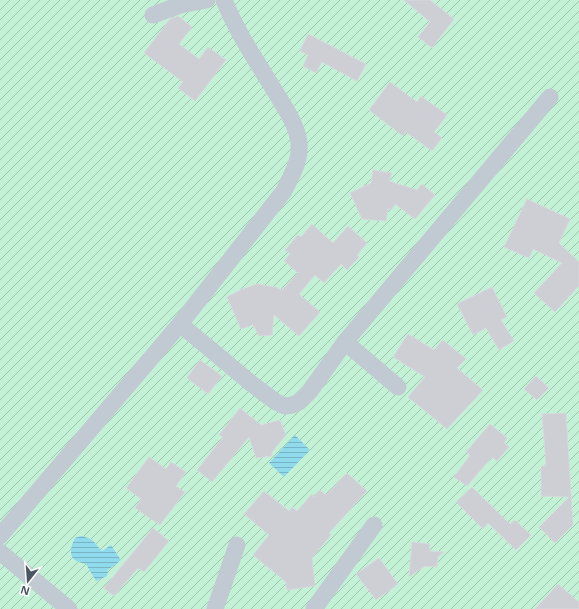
<svg xmlns="http://www.w3.org/2000/svg" width="579" height="609" font-family="'Noto Sans',sans-serif">
<defs>
<pattern id="garden-furrows" width="10" height="10" patternUnits="userSpaceOnUse"><rect width="10" height="10" fill="#c3f1d5"/><path d="M-1 1l2-2M0 10L10 0M9 11l2-2" fill="none" stroke="#a0c6b0"/></pattern>
<pattern id="water-rules" width="6" height="5" patternUnits="userSpaceOnUse"><rect width="6" height="5" fill="#90daee"/><path d="M0 2.5h6" fill="none" stroke="#78b4c4"/></pattern>
</defs>
<rect width="100%" height="100%" fill="#f5f3f3"/>
<rect fill="url(#garden-furrows)" x="0" y="0" width="579" height="609"/>
<g fill="url(#water-rules)">
<path d="M 295,435 L 310,450 L 284,477 L 269,463 Z"/>
<path d="M 81,536 C 85,537 90,538 93,541 C 97,544 98,548 102,551 L 111,545 L 121,560 L 108,570 L 107,576 L 96,581 L 86,564 C 69,561 68,552 75,538 Z"/>
</g>
<g fill="#cdcfd5" stroke="#d7d9de">
<path d="M 404,0 L 430,0 L 454,19 L 432,48 L 418,37 L 430,22 Z"/>
<path d="M 178,16 L 192,27 L 179,44 L 199,59 L 208,47 L 226,60 L 195,101 L 178,88 L 183,82 L 144,53 L 170,19 Z"/>
<path d="M 308,34 L 366,64 L 357,81 L 322,62 L 316,73 L 303,66 L 308,55 L 300,51 Z"/>
<path d="M 390,82 L 417,102 L 421,96 L 447,115 L 434,132 L 442,138 L 432,151 L 406,132 L 403,136 L 369,110 Z"/>
<path d="M 373,170 L 392,173 L 389,181 L 417,190 L 422,184 L 435,195 L 415,219 L 395,204 L 392,209 L 388,209 L 386,221 L 362,219 L 350,193 L 371,183 Z"/>
<path d="M 527,199 L 570,219 L 559,243 L 579,262 L 579,286 L 555,312 L 534,293 L 562,263 L 533,249 L 529,258 L 504,247 Z"/>
<path d="M 312,224 L 333,243 L 348,226 L 367,243 L 357,255 L 359,257 L 347,270 L 341,264 L 324,283 L 315,275 L 299,294 L 320,312 L 299,336 L 274,315 L 272,335 L 259,336 L 253,325 L 241,329 L 227,297 L 242,289 L 257,284 L 275,287 L 282,290 L 298,273 L 284,261 L 290,254 L 285,250 L 298,235 L 301,237 Z"/>
<path d="M 492,287 L 507,317 L 501,320 L 514,341 L 499,350 L 486,328 L 473,335 L 457,304 Z"/>
<path d="M 408,334 L 434,350 L 443,340 L 466,359 L 457,368 L 483,390 L 447,429 L 408,397 L 425,377 L 393,357 Z"/>
<path d="M 200,360 L 222,376 L 208,394 L 187,378 Z"/>
<path d="M 536,376 L 549,388 L 537,400 L 524,389 Z"/>
<path d="M 240,408 L 261,425 L 280,420 L 286,435 L 272,452 L 272,456 L 256,458 L 249,437 L 212,482 L 197,470 L 223,437 L 219,435 Z"/>
<path d="M 566,413 L 573,525 L 555,543 L 539,527 L 569,497 L 541,496 L 541,466 L 546,466 L 542,414 Z"/>
<path d="M 490,424 L 507,438 L 504,443 L 509,447 L 497,461 L 492,457 L 467,486 L 454,477 L 470,455 L 466,452 Z"/>
<path d="M 149,457 L 166,469 L 171,462 L 186,472 L 176,486 L 185,492 L 160,525 L 135,508 L 141,499 L 126,488 Z"/>
<path d="M 347,473 L 367,491 L 329,533 L 331,535 L 312,558 L 315,586 L 287,590 L 286,582 L 253,555 L 269,535 L 244,514 L 264,491 L 289,511 L 292,507 L 297,511 L 312,494 L 314,497 L 320,490 L 326,495 Z"/>
<path d="M 472,487 L 510,524 L 515,520 L 531,535 L 516,550 L 488,523 L 483,529 L 456,502 Z"/>
<path d="M 153,528 L 169,541 L 144,572 L 138,568 L 114,596 L 104,588 Z"/>
<path d="M 412,542 L 430,544 L 429,551 L 444,552 L 438,557 L 437,567 L 425,566 L 409,577 Z"/>
<path d="M 379,558 L 398,584 L 376,600 L 356,574 Z"/>
<path d="M 558,584 L 579,602 L 579,609 L 535,609 Z"/>
</g>
<g fill="none" stroke-linecap="round" stroke-linejoin="round">
<g stroke="#c1cad2" stroke-width="17">
<path d="M 153,15 L 180,5 L 207,0"/>
<path d="M 180,324 L 252,384 L 276,402 L 285,406 L 292,405 L 299,402 L 310,391 L 345,342 L 550,97"/>
<path d="M 345,342 L 398,387"/>
<path d="M 0,536 L 180,324 L 284,191 C 291,176 301,161 299,143 C 297,125 285,108 276,93 C 258,63 237,33 224,0"/>
<path d="M 0,552 L 69,609"/>
<path d="M 215,609 L 237,545"/>
<path d="M 314,609 L 374,525"/>
</g>
</g>
<g transform="translate(28 581) rotate(197)" stroke="#ffffff" stroke-width="3" paint-order="stroke">
<path d="M0-3L7 15L0 10L-7 15Z" fill="#4a5661"/>
<text y="-6" font-size="11" font-weight="bold" text-anchor="middle" fill="#4a5661">N</text>
</g>
</svg>
